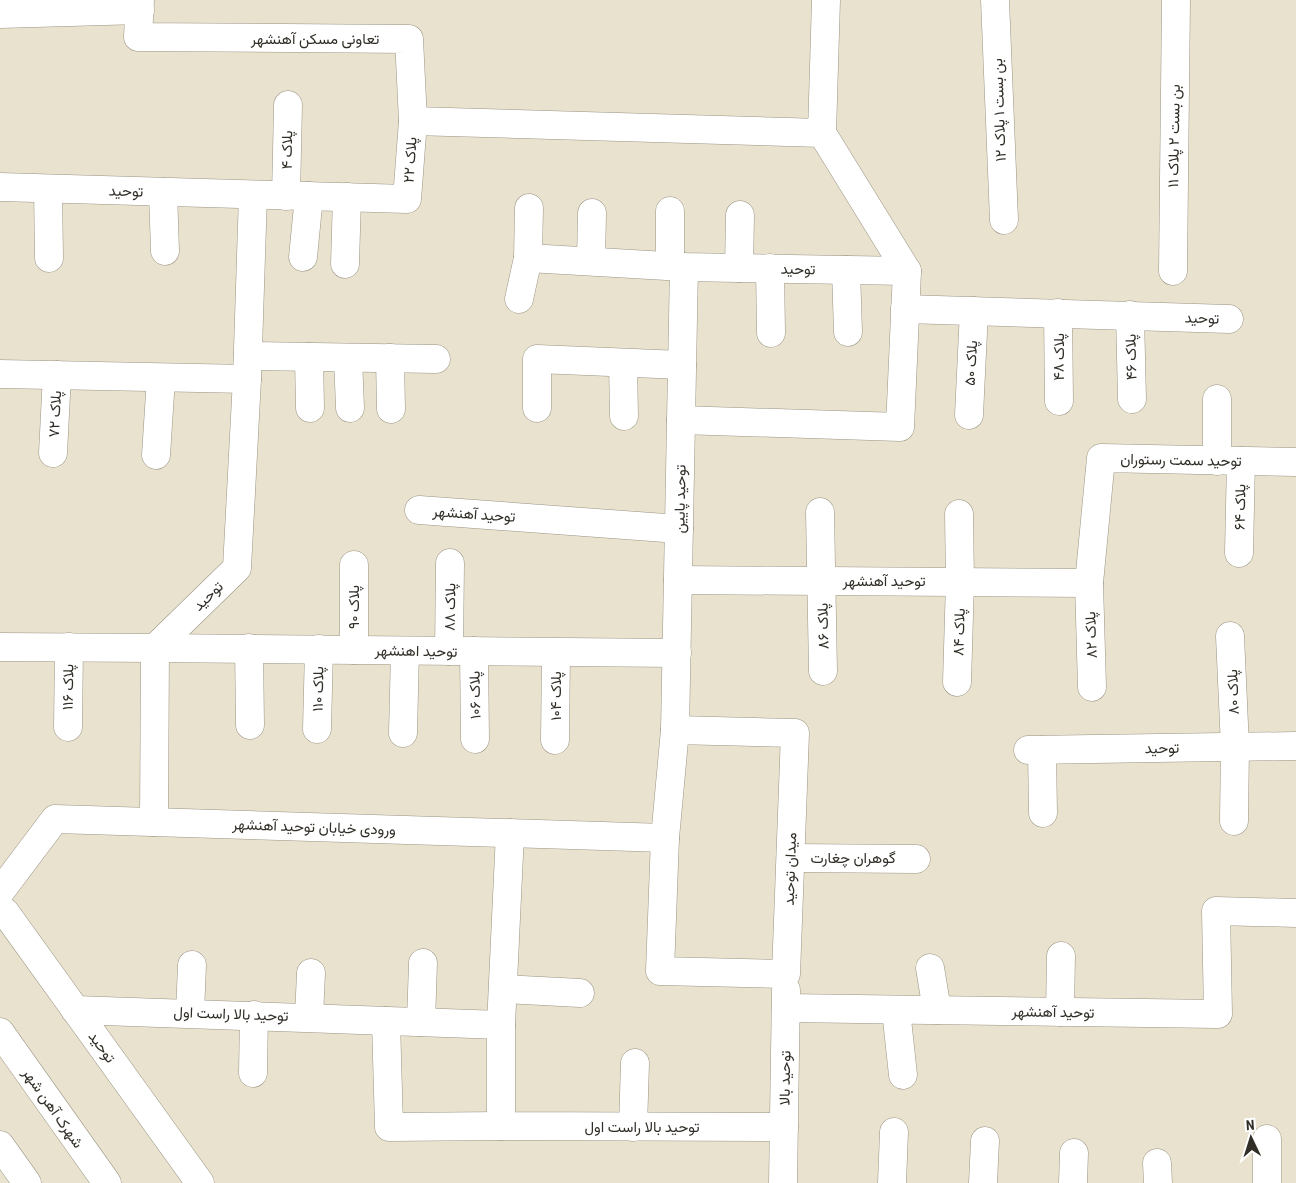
<svg xmlns="http://www.w3.org/2000/svg" width="1296" height="1183" font-family="'Roboto Condensed',Vazirmatn,sans-serif">
<rect width="100%" height="100%" fill="#e9e2cf"/>
<g fill="none" stroke-linecap="round" stroke-linejoin="round">
<defs>
<g id="minor">
<path d="M 995,0 L 1004,220"/>
<path d="M 0,14 L 140,10"/>
<path d="M 413,121 L 822,133 L 826,0"/>
<path d="M 0,187 L 407,199 L 413,121 L 409,39 L 138,37 L 140,0"/>
<path d="M 48,189 L 49,258"/>
<path d="M 163,192 L 165,251"/>
<path d="M 286,196 L 288,105"/>
<path d="M 303,257 L 309,196"/>
<path d="M 528,258 L 684,267 L 907,271 L 822,133"/>
<path d="M 591,261 L 592,213"/>
<path d="M 345,264 L 347,197"/>
<path d="M 670,265 L 670,211"/>
<path d="M 739,268 L 740,215"/>
<path d="M 770,268 L 771,333"/>
<path d="M 846,270 L 848,332"/>
<path d="M 1173,271 L 1176,0"/>
<path d="M 519,299 L 528,258 L 529,208"/>
<path d="M 905,309 L 1229,319"/>
<path d="M 1058,313 L 1059,401"/>
<path d="M 1130,315 L 1132,399"/>
<path d="M 248,356 L 436,359"/>
<path d="M 309,357 L 310,408"/>
<path d="M 348,358 L 350,408"/>
<path d="M 390,358 L 391,409"/>
<path d="M 623,363 L 624,416"/>
<path d="M 0,374 L 247,379 L 253,195"/>
<path d="M 537,408 L 537,359 L 682,365"/>
<path d="M 969,415 L 974,311"/>
<path d="M 681,420 L 900,427 L 907,271"/>
<path d="M 53,453 L 57,375"/>
<path d="M 156,455 L 161,378"/>
<path d="M 1217,461 L 1217,399"/>
<path d="M 419,510 L 679,529"/>
<path d="M 820,512 L 823,671"/>
<path d="M 1239,553 L 1241,461"/>
<path d="M 678,580 L 1089,583"/>
<path d="M 1230,636 L 1235,747 L 1234,821"/>
<path d="M 0,647 L 155,648 L 237,568 L 247,379"/>
<path d="M 249,648 L 250,725"/>
<path d="M 354,650 L 354,565"/>
<path d="M 449,651 L 450,563"/>
<path d="M 474,651 L 475,739"/>
<path d="M 957,682 L 960,582 L 959,514"/>
<path d="M 1092,687 L 1089,583 L 1101,458 L 1296,462"/>
<path d="M 68,727 L 69,647"/>
<path d="M 317,729 L 319,649"/>
<path d="M 675,730 L 795,733 L 786,974 L 660,971 L 665,838 Z"/>
<path d="M 675,730 L 684,267"/>
<path d="M 403,733 L 405,651"/>
<path d="M 555,740 L 556,653"/>
<path d="M 1028,750 L 1296,746"/>
<path d="M 1042,750 L 1043,813"/>
<path d="M 154,822 L 155,648 L 677,653"/>
<path d="M 791,858 L 916,859"/>
<path d="M 0,892 L 55,819 L 665,838"/>
<path d="M 5,912 L 200,1183"/>
<path d="M 930,968 L 937,1010"/>
<path d="M 503,989 L 580,993"/>
<path d="M 786,1008 L 1218,1014 L 1216,911 L 1296,913"/>
<path d="M 75,1010 L 501,1025 L 510,833"/>
<path d="M 896,1010 L 903,1075"/>
<path d="M 1060,1012 L 1061,956"/>
<path d="M 190,1013 L 192,965"/>
<path d="M 309,1017 L 311,973"/>
<path d="M 386,1021 L 389,1127 L 501,1126"/>
<path d="M 421,1022 L 423,963"/>
<path d="M 501,1025 L 501,1126 L 784,1127"/>
<path d="M 0,1032 L 107,1183"/>
<path d="M 253,1073 L 254,1015"/>
<path d="M 633,1127 L 635,1063"/>
<path d="M 0,1145 L 27,1183"/>
<path d="M 1157,1163 L 1158,1183"/>
<path d="M 783,1183 L 786,990"/>
<path d="M 892,1183 L 894,1132"/>
<path d="M 983,1183 L 985,1141"/>
<path d="M 1073,1183 L 1074,1153"/>
<path d="M 1267,1183 L 1267,1139"/>
</g>
</defs>
<use href="#minor" stroke="#9a9483" stroke-width="29"/>
<use href="#minor" stroke="#fff" stroke-width="28"/>
</g>
<g text-anchor="middle" dominant-baseline="central" stroke-width="4" stroke-linejoin="round" paint-order="stroke">
<g font-size="15" fill="#312e27" stroke="#fff">
<text x="315" y="39">تعاونی مسکن آهنشهر</text>
<text transform="translate(999 110) rotate(-92)">بن بست ۱ پلاک ۱۲</text>
<text transform="translate(1174 136) rotate(-89)">بن بست ۲ پلاک ۱۱</text>
<text transform="translate(287 150) rotate(-89)">پلاک ۴</text>
<text transform="translate(410 160) rotate(-86)">پلاک ۲۲</text>
<text transform="translate(126 191) rotate(2)">توحید</text>
<text transform="translate(798 269) rotate(1)">توحید</text>
<text transform="translate(1202 318) rotate(2)">توحید</text>
<text transform="translate(1059 357) rotate(-90)">پلاک ۴۸</text>
<text transform="translate(1131 357) rotate(-91)">پلاک ۴۶</text>
<text transform="translate(971 363) rotate(-87)">پلاک ۵۰</text>
<text transform="translate(55 414) rotate(-87)">پلاک ۷۲</text>
<text transform="translate(1181 460) rotate(1)">توحید سمت رستوران</text>
<text transform="translate(680 499) rotate(-89)">توحید پایین</text>
<text transform="translate(1240 507) rotate(-89)">پلاک ۶۴</text>
<text transform="translate(474 514) rotate(4)">توحید آهنشهر</text>
<text x="884" y="581">توحید آهنشهر</text>
<text transform="translate(208 596) rotate(-44)">توحید</text>
<text transform="translate(354 607) rotate(-90)">پلاک ۹۰</text>
<text transform="translate(450 607) rotate(-89)">پلاک ۸۸</text>
<text transform="translate(823 626) rotate(-91)">پلاک ۸۶</text>
<text transform="translate(959 632) rotate(-88)">پلاک ۸۴</text>
<text transform="translate(1091 635) rotate(-92)">پلاک ۸۲</text>
<text transform="translate(416 651) rotate(1)">توحید اهنشهر</text>
<text transform="translate(68 687) rotate(-89)">پلاک ۱۱۶</text>
<text transform="translate(318 689) rotate(-89)">پلاک ۱۱۰</text>
<text transform="translate(1233 692) rotate(-92)">پلاک ۸۰</text>
<text transform="translate(475 695) rotate(-91)">پلاک ۱۰۶</text>
<text transform="translate(556 696) rotate(-90)">پلاک ۱۰۴</text>
<text transform="translate(1162 748) rotate(-1)">توحید</text>
<text transform="translate(314 827) rotate(2)">ورودی خیابان توحید آهنشهر</text>
<text x="853" y="858">گوهران چغارت</text>
<text transform="translate(790 869) rotate(-88)">میدان توحید</text>
<text transform="translate(1053 1012) rotate(1)">توحید آهنشهر</text>
<text transform="translate(231 1014) rotate(2)">توحید بالا راست اول</text>
<text transform="translate(102 1047) rotate(54)">توحید</text>
<text transform="translate(785 1078) rotate(-89)">توحید بالا</text>
<text transform="translate(53 1108) rotate(55)">شهرک آهن شهر</text>
<text x="642" y="1127">توحید بالا راست اول</text>
</g>
</g>
<g transform="translate(1251 1138) rotate(356)" stroke="#ffffff" stroke-width="4" paint-order="stroke">
<path d="M0-4L9 19L0 12L-9 19Z" fill="#312e27"/>
<text y="-8" font-size="14" font-weight="bold" text-anchor="middle" fill="#312e27">N</text>
</g>
</svg>
